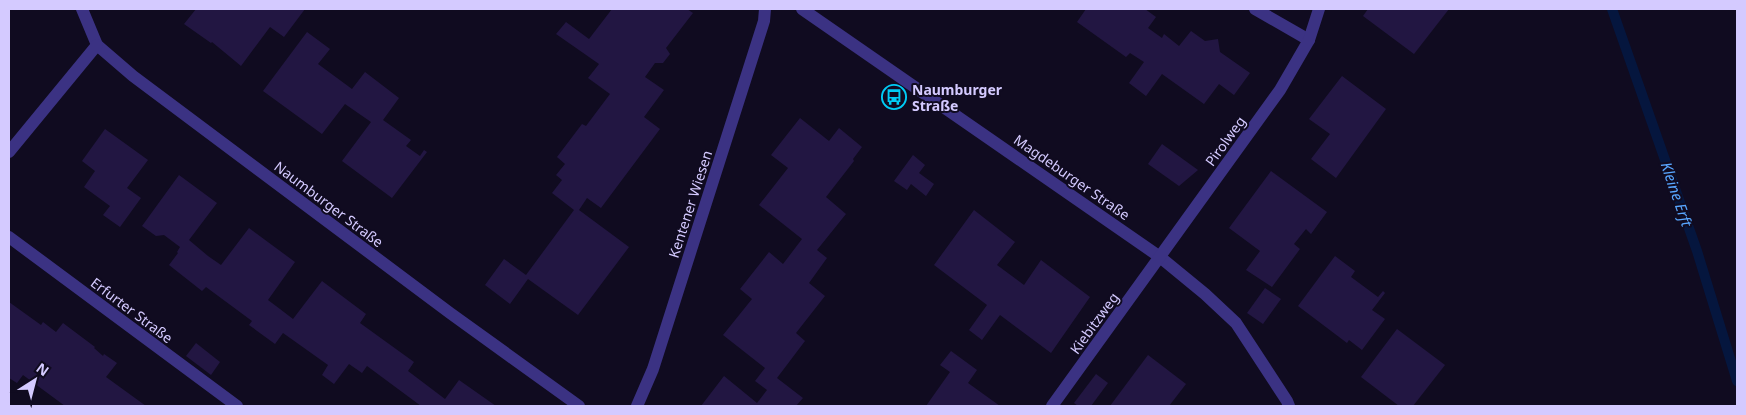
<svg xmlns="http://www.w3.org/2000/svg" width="1746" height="415" font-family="'Noto Sans',sans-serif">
<rect width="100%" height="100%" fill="#100b20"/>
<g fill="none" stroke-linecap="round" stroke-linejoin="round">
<path stroke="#05163e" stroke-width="10" d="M 1612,9 L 1697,251 L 1737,381"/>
</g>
<g fill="#221642">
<path d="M 196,9 L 305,9 L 284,37 L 270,27 L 241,66 L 212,42 L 211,43 L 184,24 Z"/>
<path d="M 612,9 L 687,9 L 693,13 L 666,48 L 670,54 L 663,63 L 655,63 L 645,77 L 664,90 L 644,117 L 660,129 L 601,208 L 587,198 L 579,210 L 629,247 L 578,315 L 528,279 L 510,304 L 485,285 L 504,259 L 526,275 L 574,210 L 552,193 L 562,180 L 556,175 L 565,164 L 557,157 L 582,124 L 586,126 L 610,94 L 588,78 L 599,64 L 556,34 L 566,22 L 589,39 Z"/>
<path d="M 1086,9 L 1145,9 L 1156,17 L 1148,28 L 1162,38 L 1164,34 L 1179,46 L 1191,31 L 1205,41 L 1218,39 L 1220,52 L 1250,73 L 1234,95 L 1219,84 L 1204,104 L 1162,74 L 1146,96 L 1129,83 L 1144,62 L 1130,53 L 1126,57 L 1077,22 Z"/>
<path d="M 1368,9 L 1449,9 L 1414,54 L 1363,16 Z"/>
<path d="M 307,32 L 330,49 L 318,64 L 352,89 L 365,72 L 399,98 L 383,120 L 411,140 L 406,146 L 420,156 L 424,150 L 427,152 L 392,198 L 342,161 L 371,122 L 345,104 L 322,134 L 263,91 Z"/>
<path d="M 1342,76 L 1386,109 L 1336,178 L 1311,159 L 1330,134 L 1309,119 Z"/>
<path d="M 800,118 L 829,141 L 839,128 L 862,147 L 853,159 L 854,161 L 826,197 L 846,214 L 817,250 L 827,258 L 809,283 L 825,296 L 796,333 L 805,341 L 777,378 L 803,398 L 796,406 L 701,406 L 724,376 L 757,403 L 767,390 L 755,381 L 765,368 L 723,335 L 752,299 L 740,289 L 769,252 L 783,264 L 802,239 L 759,205 L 788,168 L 771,155 Z"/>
<path d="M 105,129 L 148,160 L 127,188 L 141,198 L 120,227 L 103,215 L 110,206 L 84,187 L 95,171 L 82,161 Z"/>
<path d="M 1162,144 L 1198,170 L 1179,186 L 1148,164 Z"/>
<path d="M 913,155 L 925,165 L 919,173 L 934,184 L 926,196 L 911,184 L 907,190 L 894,181 Z"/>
<path d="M 1271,171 L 1327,212 L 1311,234 L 1306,229 L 1294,244 L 1300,249 L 1272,287 L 1246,270 L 1260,251 L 1229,228 Z"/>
<path d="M 179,175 L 217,203 L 189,240 L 208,256 L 221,265 L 249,228 L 295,262 L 268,300 L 280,309 L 293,319 L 322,281 L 366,314 L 360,323 L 414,362 L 408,371 L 445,399 L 459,380 L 496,406 L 421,406 L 367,366 L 362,373 L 349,364 L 334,384 L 322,375 L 328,365 L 283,333 L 275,344 L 249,325 L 252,321 L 206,287 L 202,291 L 169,265 L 178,253 L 177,252 L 180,247 L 164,235 L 156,236 L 142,226 Z"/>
<path d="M 974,210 L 1015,242 L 997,265 L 1024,285 L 1041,260 L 1090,297 L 1051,353 L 1000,315 L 982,340 L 969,330 L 987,305 L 934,265 Z"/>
<path d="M 1335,256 L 1355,271 L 1351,277 L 1378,297 L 1383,291 L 1385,293 L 1372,310 L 1385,319 L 1362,350 L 1349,340 L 1347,343 L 1298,306 Z"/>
<path d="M 1265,288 L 1281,299 L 1263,324 L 1247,313 Z"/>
<path d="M 9,302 L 41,325 L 43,322 L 56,332 L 63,323 L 95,347 L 94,348 L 103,356 L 104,354 L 117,363 L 106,377 L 146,406 L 65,406 L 23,375 L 17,383 L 9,378 Z"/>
<path d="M 1397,329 L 1445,365 L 1413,406 L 1399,406 L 1361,377 Z"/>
<path d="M 196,343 L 220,362 L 211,375 L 186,356 Z"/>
<path d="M 951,351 L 977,370 L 968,383 L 1000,406 L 926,406 L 950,372 L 940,365 Z"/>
<path d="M 1148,355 L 1186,384 L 1169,406 L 1110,406 Z"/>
<path d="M 1096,374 L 1108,383 L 1091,406 L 1078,406 L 1074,403 Z"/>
</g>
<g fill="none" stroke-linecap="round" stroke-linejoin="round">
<g stroke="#3b3283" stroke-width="12">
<path d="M 82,9 L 97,45 L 133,76 L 450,313 L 579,406"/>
<path d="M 802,9 L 1160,257 L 1205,294 L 1236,323 L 1287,401 L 1289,406"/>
<path d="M 1255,9 L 1309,40"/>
<path d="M 9,152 L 97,45"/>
<path d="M 9,237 L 237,406"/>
<path d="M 637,406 L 653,369 L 764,21 L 765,9"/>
<path d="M 1052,406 L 1280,90 L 1309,40 L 1319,9"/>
</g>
</g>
<defs>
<symbol id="bus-ring" viewBox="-11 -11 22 22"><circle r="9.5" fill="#100b20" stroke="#00ccf5" stroke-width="1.5"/><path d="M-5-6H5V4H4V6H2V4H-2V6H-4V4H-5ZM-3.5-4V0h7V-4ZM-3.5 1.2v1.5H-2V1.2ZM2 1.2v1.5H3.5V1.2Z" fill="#00ccf5"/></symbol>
</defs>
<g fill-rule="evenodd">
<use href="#bus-ring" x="880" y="83" width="28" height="28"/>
</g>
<g text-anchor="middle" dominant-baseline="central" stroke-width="4" stroke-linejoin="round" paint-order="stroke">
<g font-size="14" font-weight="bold" fill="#d4caff" stroke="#100b20" text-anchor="start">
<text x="912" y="89">Naumburger<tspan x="912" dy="16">Straße</tspan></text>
</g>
<g font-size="14" fill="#d4caff" stroke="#100b20">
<text transform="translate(1225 141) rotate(-54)">Pirolweg</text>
<text transform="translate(1072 177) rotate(35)">Magdeburger Straße</text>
<text transform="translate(329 204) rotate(37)">Naumburger Straße</text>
<text transform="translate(690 204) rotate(-72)">Kentener Wiesen</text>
<text transform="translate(132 310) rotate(37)">Erfurter Straße</text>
<text transform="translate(1094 323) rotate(-54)">Kiebitzweg</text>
</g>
<g font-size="15" font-style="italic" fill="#58a6ff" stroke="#100b20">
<text transform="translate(1677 194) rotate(71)">Kleine Erft</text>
</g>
</g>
<rect width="1746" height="415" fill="none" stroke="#d4caff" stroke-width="20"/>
<g transform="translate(35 380) rotate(36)" stroke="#100b20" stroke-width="4" paint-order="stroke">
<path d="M0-4L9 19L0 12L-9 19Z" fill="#d4caff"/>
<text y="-8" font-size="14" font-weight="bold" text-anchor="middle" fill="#d4caff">N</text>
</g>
</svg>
